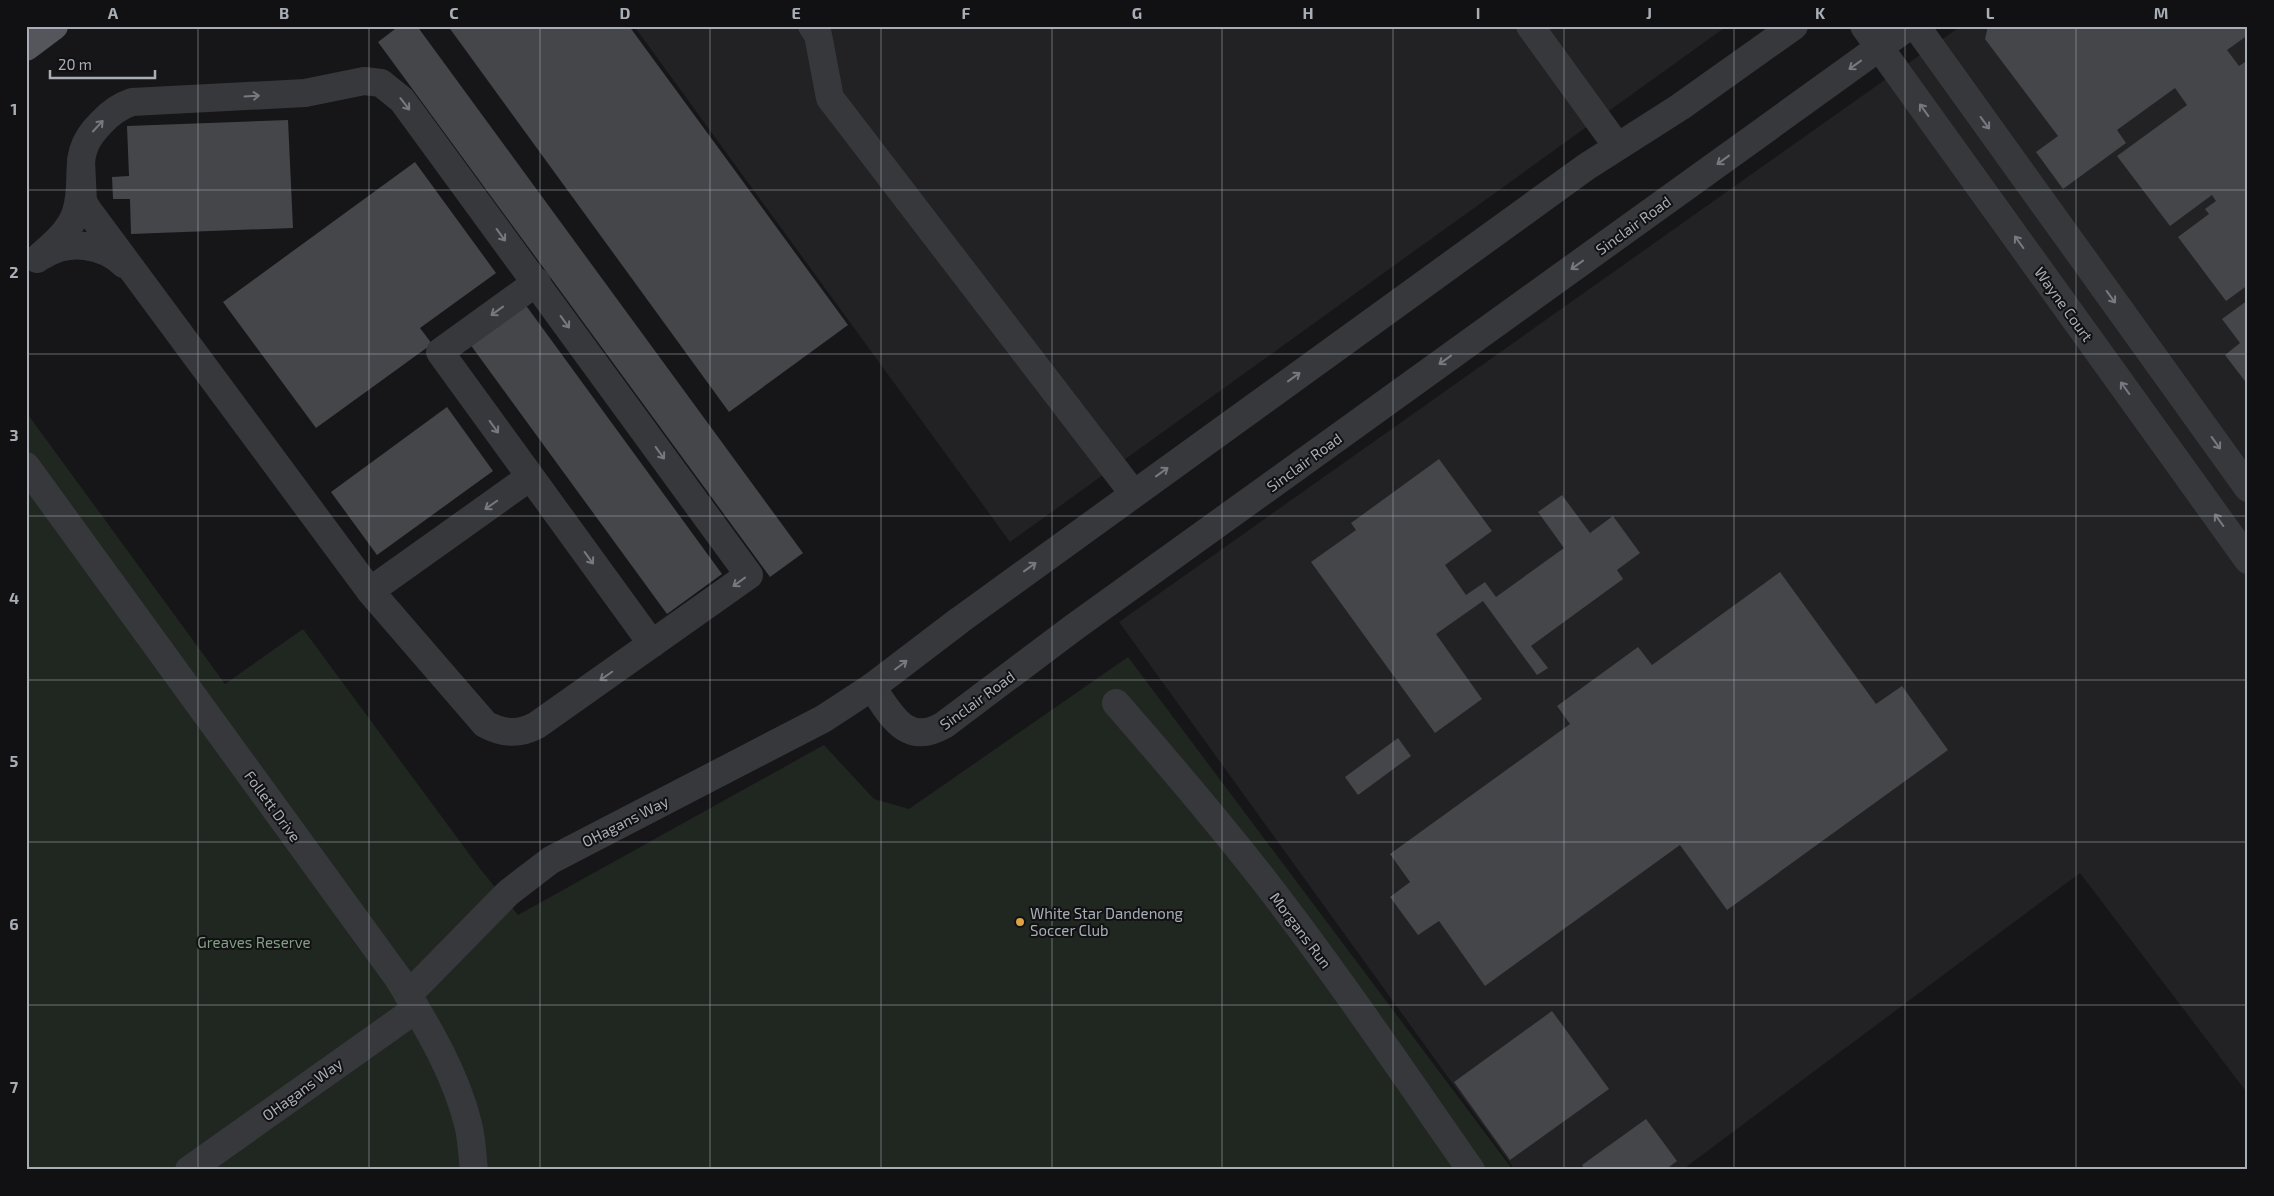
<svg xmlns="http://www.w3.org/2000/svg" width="2274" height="1196" font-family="'Exo 2',sans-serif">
<rect width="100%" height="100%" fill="#161618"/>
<g fill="#222224">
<path d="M 634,26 L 1727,26 L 1010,542 Z"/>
<path d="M 1961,26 L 2248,26 L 2248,1094 L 2080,873 L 1682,1170 L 1515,1170 L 1119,622 Z"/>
</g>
<path fill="#202721" d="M 26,412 L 225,684 L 303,629 L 481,870 L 518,915 L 824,745 L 874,799 L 909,809 L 1128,657 L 1513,1170 L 26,1170 Z"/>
<g fill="#45464a">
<path d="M 399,26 L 417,26 L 803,553 L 770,577 L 378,42 Z"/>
<path d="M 448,26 L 629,26 L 848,325 L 729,412 Z"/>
<path d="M 1988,26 L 2248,26 L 2248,35 L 2227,50 L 2239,66 L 2248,60 L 2248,285 L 2226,301 L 2178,237 L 2209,214 L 2205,209 L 2216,201 L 2212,195 L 2170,226 L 2117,156 L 2187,105 L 2175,88 L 2117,130 L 2126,143 L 2063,189 L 2036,152 L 2058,136 L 1985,39 Z"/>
<path d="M 288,120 L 293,228 L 131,234 L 130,199 L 113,199 L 112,177 L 129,176 L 127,126 Z"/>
<path d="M 415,162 L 496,273 L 420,328 L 432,344 L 316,428 L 223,302 Z"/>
<path d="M 522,300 L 722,574 L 667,614 L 467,340 Z"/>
<path d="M 2248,300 L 2248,385 L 2225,355 L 2240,343 L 2222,319 Z"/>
<path d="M 447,407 L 493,471 L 377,555 L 331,492 Z"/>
<path d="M 1439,459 L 1492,531 L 1445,565 L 1466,595 L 1485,582 L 1496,597 L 1564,548 L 1538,512 L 1562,495 L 1590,533 L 1613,516 L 1640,553 L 1617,570 L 1623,579 L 1531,646 L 1548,668 L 1537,675 L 1483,601 L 1436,634 L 1482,699 L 1435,733 L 1311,562 L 1356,530 L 1351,523 Z"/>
<path d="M 1780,572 L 1876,704 L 1902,686 L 1948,750 L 1727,910 L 1680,845 L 1485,986 L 1439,921 L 1418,935 L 1390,897 L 1410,882 L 1390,854 L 1570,724 L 1557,706 L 1638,647 L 1652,665 Z"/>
<path d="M 1398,738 L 1411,756 L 1358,795 L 1345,777 Z"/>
<path d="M 1552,1011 L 1609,1089 L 1510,1160 L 1454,1082 Z"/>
<path d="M 1646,1119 L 1677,1161 L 1665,1170 L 1585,1170 L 1582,1165 Z"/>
</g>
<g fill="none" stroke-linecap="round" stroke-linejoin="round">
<g stroke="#37383c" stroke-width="28">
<path d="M 812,26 L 818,35 L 830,98 L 1133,493"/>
<path d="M 1530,26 L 1617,146"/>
<path d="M 1794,26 L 1680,107 L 1586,167 L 960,620 L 872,687 C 891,715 906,747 944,725 L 1073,628 L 1909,26"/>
<path d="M 1864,26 L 2248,560"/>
<path d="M 1916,26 L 2248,488"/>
<path d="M 44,255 C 69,239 103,244 124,264"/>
<path d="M 37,259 C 51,246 70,232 76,212 C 87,177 69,154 101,123 C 110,113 120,106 132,102 L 305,93 L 364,81 L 381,83 L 402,100 L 749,575 L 537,725 C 519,735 503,734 485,724 L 370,591 L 88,210 L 83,202 L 81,160"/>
<path d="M 537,282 L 440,352 L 652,644"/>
<path d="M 26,466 L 398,978 C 425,1023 455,1071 468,1124 C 472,1139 472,1154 474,1170"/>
<path d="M 370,591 L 530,477"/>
<path d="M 1116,703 C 1170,765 1223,827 1273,892 C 1342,982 1406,1077 1471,1170"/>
<path d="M 408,995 L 508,893 L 551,860 L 823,719 L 872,687"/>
<path d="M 189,1170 L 416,1009"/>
</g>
<path stroke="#54565b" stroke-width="28" d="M 26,47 L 54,26"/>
</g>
<defs><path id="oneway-shaft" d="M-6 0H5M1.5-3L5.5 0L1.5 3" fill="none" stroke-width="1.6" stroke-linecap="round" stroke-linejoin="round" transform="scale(1.25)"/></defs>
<g stroke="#76797f">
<use href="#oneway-shaft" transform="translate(1855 65) rotate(144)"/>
<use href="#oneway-shaft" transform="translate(252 96) rotate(-3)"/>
<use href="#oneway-shaft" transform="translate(405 104) rotate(52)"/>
<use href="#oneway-shaft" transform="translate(1924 110) rotate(-126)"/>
<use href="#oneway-shaft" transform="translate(1985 123) rotate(54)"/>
<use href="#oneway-shaft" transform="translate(98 126) rotate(-47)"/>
<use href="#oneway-shaft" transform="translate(1723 160) rotate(144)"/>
<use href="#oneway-shaft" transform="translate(501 235) rotate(54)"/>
<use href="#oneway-shaft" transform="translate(2019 242) rotate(-126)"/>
<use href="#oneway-shaft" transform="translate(1577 265) rotate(144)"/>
<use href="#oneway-shaft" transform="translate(2111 297) rotate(54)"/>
<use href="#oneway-shaft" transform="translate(497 311) rotate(144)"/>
<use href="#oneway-shaft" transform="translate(565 322) rotate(54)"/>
<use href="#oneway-shaft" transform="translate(1445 360) rotate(144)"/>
<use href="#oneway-shaft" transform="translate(1294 377) rotate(-36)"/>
<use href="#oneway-shaft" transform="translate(2125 388) rotate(-126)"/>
<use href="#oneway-shaft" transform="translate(494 427) rotate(54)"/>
<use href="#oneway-shaft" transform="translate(2216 443) rotate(54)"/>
<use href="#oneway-shaft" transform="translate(660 453) rotate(54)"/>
<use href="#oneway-shaft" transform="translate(1162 472) rotate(-36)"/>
<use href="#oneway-shaft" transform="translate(491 505) rotate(145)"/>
<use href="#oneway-shaft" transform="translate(2219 520) rotate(-126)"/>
<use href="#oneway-shaft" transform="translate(589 558) rotate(54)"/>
<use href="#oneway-shaft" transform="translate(1030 567) rotate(-36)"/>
<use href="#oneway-shaft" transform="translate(739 582) rotate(144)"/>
<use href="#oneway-shaft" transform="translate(901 665) rotate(-37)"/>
<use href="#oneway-shaft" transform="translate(606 676) rotate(145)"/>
</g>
<path fill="none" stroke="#a9aeb6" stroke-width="1" stroke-opacity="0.55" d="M 198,26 L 198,1170M 369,26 L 369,1170M 540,26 L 540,1170M 710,26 L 710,1170M 881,26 L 881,1170M 1052,26 L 1052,1170M 1222,26 L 1222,1170M 1393,26 L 1393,1170M 1564,26 L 1564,1170M 1734,26 L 1734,1170M 1905,26 L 1905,1170M 2076,26 L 2076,1170M 26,190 L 2248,190M 26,354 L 2248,354M 26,516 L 2248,516M 26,680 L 2248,680M 26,842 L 2248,842M 26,1005 L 2248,1005"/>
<circle fill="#e0a246" stroke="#111113" stroke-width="2" cx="1020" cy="922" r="5"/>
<g text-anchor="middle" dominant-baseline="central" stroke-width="4" stroke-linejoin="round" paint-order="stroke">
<g font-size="15" fill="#a9aeb6" stroke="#111113">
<text transform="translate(1633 225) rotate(-36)">Sinclair Road</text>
<text transform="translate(2064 304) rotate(54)">Wayne Court</text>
<text transform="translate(1304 462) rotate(-36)">Sinclair Road</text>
<text transform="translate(977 700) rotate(-36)">Sinclair Road</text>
<text transform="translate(273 806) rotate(54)">Follett Drive</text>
<text transform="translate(625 821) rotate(-27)">OHagans Way</text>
<text transform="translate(1301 930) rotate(53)">Morgans Run</text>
<text transform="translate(302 1089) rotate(-36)">OHagans Way</text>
</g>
<g font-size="15" fill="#a9aeb6" stroke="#111113" text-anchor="start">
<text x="1030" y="913">White Star Dandenong<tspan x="1030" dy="17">Soccer Club</tspan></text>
</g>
<g font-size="15" fill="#829f82" stroke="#111113">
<text x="254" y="942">Greaves Reserve</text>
</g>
</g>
<rect width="2274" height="1196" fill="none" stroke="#111113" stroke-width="55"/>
<path d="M50 70v8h105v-8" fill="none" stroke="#a9aeb6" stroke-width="2.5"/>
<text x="58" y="70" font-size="15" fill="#a9aeb6" stroke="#111113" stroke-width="4" paint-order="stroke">20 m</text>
<rect x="28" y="28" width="2218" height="1140" fill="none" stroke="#a9aeb6" stroke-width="2"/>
<g font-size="16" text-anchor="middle" font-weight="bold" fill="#a9aeb6">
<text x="113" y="19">A</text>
<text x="284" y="19">B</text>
<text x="454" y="19">C</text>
<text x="625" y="19">D</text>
<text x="796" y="19">E</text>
<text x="966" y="19">F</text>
<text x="1137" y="19">G</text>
<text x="1308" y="19">H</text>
<text x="1478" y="19">I</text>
<text x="1649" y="19">J</text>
<text x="1820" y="19">K</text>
<text x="1990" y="19">L</text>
<text x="2161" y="19">M</text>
<text x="14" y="115">1</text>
<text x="14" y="278">2</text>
<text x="14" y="441">3</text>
<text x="14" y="604">4</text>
<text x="14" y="767">5</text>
<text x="14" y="930">6</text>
<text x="14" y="1093">7</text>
</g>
</svg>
